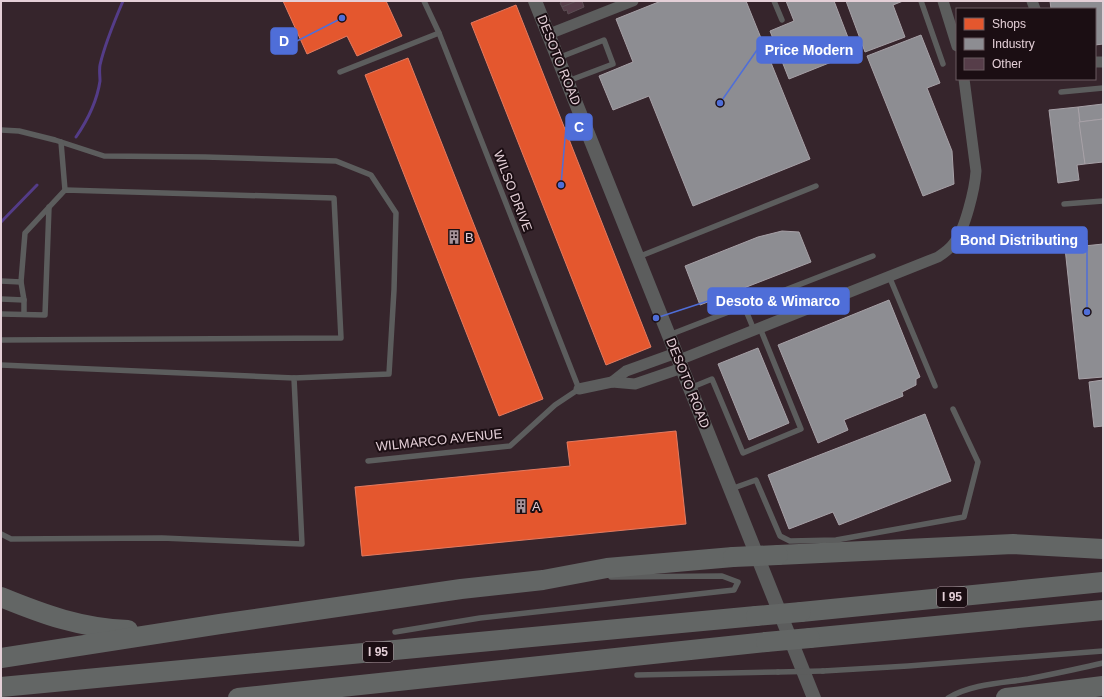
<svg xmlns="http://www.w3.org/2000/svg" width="1104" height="699" font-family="Helvetica,sans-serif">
<rect width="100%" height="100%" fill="#36252c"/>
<g fill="#e4572e" stroke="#e47b61">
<path d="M 283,1 L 386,1 L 402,36 L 357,56 L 347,36 L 307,54 Z"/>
<path d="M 516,5 L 651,347 L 606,365 L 471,23 Z"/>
<path d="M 408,58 L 543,399 L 499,416 L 365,75 Z"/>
<path d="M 676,431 L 686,524 L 362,556 L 355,487 L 570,466 L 567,442 Z"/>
</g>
<g fill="#8d8d92" stroke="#a7a1a7">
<path d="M 661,1 L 746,1 L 810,159 L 693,206 L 649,96 L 613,110 L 599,76 L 633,62 L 616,19 Z"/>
<path d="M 786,1 L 834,1 L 854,53 L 789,79 L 770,31 L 794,21 Z"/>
<path d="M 846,1 L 903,1 L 893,5 L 905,37 L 865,52 Z"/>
<path d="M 1050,1 L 1103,1 L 1103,44 L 1095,45 L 1095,9 L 1051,9 Z"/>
<path d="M 921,35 L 940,83 L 927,88 L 952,151 L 954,184 L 923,196 L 867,56 Z"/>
<path d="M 1103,104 L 1103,119 L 1080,122 L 1078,107 Z"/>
<path d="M 1078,107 L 1085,164 L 1077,165 L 1079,180 L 1058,183 L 1049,110 Z"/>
<path d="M 1103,119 L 1103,162 L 1085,164 L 1079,122 Z"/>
<path d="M 782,231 L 799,232 L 811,262 L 700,305 L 685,266 L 758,237 Z"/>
<path d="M 1103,244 L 1103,377 L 1079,379 L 1065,248 Z"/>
<path d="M 889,300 L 920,377 L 916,379 L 916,385 L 902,392 L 903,396 L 844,420 L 848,430 L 818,443 L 778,345 Z"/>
<path d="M 758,348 L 789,423 L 749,440 L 718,364 Z"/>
<path d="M 1103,380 L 1103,426 L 1094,427 L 1089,382 Z"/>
<path d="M 925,414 L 951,481 L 839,525 L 833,512 L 789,529 L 768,475 Z"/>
</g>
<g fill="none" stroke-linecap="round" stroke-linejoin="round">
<g stroke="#543c88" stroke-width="3">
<path d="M 76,137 C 87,121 97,101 100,81 C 100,76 99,70 100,65 C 105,43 114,22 123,1"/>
<path d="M 1,222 L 37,185"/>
</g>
</g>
<g fill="#563d49" stroke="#5b4d53">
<path d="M 563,1 L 577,1 L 562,7 L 560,3 Z"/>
<path d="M 577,1 L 582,1 L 584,7 L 568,14 L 567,10 L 564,11 L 562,7 Z"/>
</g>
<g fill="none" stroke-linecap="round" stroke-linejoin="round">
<g stroke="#5c5d5d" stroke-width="5.5">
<path d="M 774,1 L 782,20"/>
<path d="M 921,1 L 943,64"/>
<path d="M 558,58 L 604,40 L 613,64 L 568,81"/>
<path d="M 340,72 L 439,33"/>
<path d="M 1061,92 L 1103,88"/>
<path d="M 1,130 L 19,131 L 55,140 L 104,156 L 205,157 L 336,161 L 371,175 L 396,213 L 394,290 L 389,374 L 294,378 L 302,544 L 162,538 L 11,539 L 1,534"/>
<path d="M 61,142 L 65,190"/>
<path d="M 1064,204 L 1103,201"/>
<path d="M 638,257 L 816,186"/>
<path d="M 889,276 L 935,386"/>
<path d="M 1,281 L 21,282 L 25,233 L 65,190 L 334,198 L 341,338 L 1,340"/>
<path d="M 1,299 L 24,300 L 21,282"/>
<path d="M 24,300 L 24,314"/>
<path d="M 744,306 L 754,330"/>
<path d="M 1,314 L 45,315 L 49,207"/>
<path d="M 669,335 L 873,256"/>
<path d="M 1,365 L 294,378"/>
<path d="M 690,388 L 712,379 L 743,453 L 801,429 L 760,328"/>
<path d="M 368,461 L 510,446 L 555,405 L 579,389 L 439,33 L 424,1"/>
<path d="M 731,489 L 756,480 L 780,536 L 790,541 L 836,540 L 964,517 L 978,462 L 953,409"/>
<path d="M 395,632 L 480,618 L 734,590 L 738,582 L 722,576 L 611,577"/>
<path d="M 823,671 L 908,666 L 1103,651"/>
<path d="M 637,675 L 778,672"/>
<path d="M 948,698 C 971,684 1002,683 1028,679 C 1053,674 1078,669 1103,663"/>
</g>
<g stroke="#5c5d5d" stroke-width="11">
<path d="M 943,1 L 957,46"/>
<path d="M 1032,1 L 1035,9"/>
<path d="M 549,34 L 633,1"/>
<path d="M 1095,62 L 1103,62"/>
<path d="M 679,360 L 938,257 C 944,253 950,249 954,243 C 965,230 975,188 976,171 L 964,79"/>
<path d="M 612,382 L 626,371 L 676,353"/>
<path d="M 579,389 L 612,382 L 635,384 L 682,368"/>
</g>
<path stroke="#5c5d5d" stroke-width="14" d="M 535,1 L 814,698"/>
<g stroke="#636665" stroke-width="20">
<path d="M 778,555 L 1013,544 L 1103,549"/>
<path d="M 1,597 C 45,615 81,628 128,630"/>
<path d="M 801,612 L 1103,582"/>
<path d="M 810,638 L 1103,610"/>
<path d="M 1,658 L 220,624 L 461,589 L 543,580 L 607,568 L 733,557"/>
<path d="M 1,687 L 756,616"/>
<path d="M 238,698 L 766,642"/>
<path d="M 1006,698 L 1103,686"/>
</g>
<path stroke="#5c5d5d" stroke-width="5.5" d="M 778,672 L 823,671"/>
<g stroke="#636665" stroke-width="20">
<path d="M 733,557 L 778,555"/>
<path d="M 756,616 L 801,612"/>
<path d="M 766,642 L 810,638"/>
</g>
</g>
<defs>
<symbol id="building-bare" viewBox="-9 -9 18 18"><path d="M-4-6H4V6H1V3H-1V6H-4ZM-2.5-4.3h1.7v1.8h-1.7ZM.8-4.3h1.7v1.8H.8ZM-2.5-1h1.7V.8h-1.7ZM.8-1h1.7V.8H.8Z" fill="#a7949b" stroke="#1b0e13" stroke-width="2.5" paint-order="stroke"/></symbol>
</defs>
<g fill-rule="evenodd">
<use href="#building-bare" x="444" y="227" width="20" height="20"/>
<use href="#building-bare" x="511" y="496" width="20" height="20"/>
</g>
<g text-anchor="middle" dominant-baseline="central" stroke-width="4" stroke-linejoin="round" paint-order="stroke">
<g fill="#1b0e13" stroke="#a8959c" stroke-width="1">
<rect x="937" y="587" width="30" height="20" rx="3"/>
<rect x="363" y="642" width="30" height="20" rx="3"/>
</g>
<g font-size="12" font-weight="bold" fill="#e4cfd7">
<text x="952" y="597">I 95</text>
<text x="378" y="652">I 95</text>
</g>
<g font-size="13" fill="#e4cfd7" stroke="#1b0e13">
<text transform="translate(559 60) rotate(68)">DESOTO ROAD</text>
<text transform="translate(513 191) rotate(69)">WILSO DRIVE</text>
<text transform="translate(688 383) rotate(68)">DESOTO ROAD</text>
<text transform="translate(439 440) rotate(-6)">WILMARCO AVENUE</text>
</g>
<g font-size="13" fill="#e4cfd7" stroke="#1b0e13" text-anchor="start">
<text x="465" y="237">B</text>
<text x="532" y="506">A</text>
</g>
</g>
<path fill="none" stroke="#4f6ed8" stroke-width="1.5" d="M342 18L297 41M720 103L757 50M561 185L566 127M1087 312L1087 240M656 318L708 301"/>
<g fill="#4f6ed8" stroke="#1b0e13" stroke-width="1.5">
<circle cx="342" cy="18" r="4"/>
<circle cx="720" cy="103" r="4"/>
<circle cx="561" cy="185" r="4"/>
<circle cx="1087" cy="312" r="4"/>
<circle cx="656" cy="318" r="4"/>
</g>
<g fill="#4f6ed8" stroke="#4f6ed8" stroke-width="1.5">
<rect x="271" y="28" width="26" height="26" rx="4"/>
<rect x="757" y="37" width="105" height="26" rx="4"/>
<rect x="566" y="114" width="26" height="26" rx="4"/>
<rect x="952" y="227" width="135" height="26" rx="4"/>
<rect x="708" y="288" width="141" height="26" rx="4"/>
</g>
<g font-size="14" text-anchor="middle" font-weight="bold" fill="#fff">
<text x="284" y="46">D</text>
<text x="809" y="55">Price Modern</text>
<text x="579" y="132">C</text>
<text x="1019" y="245">Bond Distributing</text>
<text x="778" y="306">Desoto &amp; Wimarco</text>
</g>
<rect width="1104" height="699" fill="none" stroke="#e4cfd7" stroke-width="4"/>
<rect x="956" y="8" width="140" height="72" fill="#1b0e13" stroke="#6b5b61"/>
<rect x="964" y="18" width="20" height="12" fill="#e4572e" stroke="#6b5b61"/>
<text x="992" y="28" font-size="12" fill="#e4cfd7">Shops</text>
<rect x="964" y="38" width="20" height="12" fill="#8d8d92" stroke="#6b5b61"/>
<text x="992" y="48" font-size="12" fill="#e4cfd7">Industry</text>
<rect x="964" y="58" width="20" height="12" fill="#563d49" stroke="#6b5b61"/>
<text x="992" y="68" font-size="12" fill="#e4cfd7">Other</text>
</svg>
